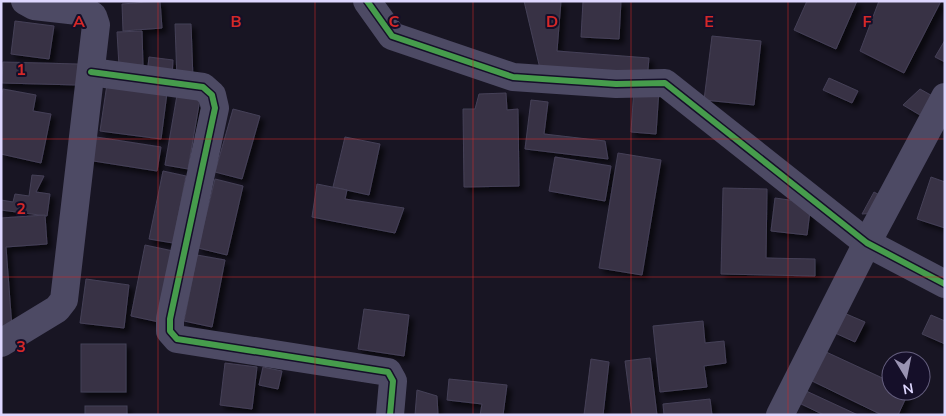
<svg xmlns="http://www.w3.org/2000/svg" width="946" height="416" font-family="Mulish,sans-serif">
<defs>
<filter id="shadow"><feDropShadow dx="4.5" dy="4.5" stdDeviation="2.5" flood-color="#0009"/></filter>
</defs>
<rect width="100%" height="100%" fill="#181523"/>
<g fill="#383345" stroke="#454057" filter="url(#shadow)">
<path d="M 160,1 L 162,28 L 123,31 L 122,4 Z"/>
<path d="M 524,1 L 561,1 L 557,51 L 649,58 L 647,81 L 541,73 Z"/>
<path d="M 583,1 L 621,1 L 619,39 L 581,37 Z"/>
<path d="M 807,1 L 857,1 L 836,49 L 794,30 Z"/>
<path d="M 879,1 L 941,1 L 904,73 L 860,51 Z"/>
<path d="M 15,21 L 54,26 L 49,59 L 11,54 Z"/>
<path d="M 175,24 L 191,24 L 193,79 L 177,80 Z"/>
<path d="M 142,31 L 143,65 L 119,66 L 117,32 Z"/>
<path d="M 712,36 L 761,41 L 754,105 L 704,100 Z"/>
<path d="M 945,40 L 945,62 L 935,57 Z"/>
<path d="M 149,57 L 173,60 L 172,77 L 147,75 Z"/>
<path d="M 3,62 L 78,64 L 77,85 L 2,83 Z"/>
<path d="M 829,78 L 858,91 L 852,103 L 823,90 Z"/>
<path d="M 107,84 L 167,93 L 161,139 L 100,131 Z"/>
<path d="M 634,87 L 659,89 L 656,134 L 631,132 Z"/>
<path d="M 3,89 L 36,95 L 33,111 L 51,114 L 41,163 L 1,154 L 1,99 Z"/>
<path d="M 920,89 L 936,98 L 925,118 L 903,105 Z"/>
<path d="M 506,93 L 507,110 L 518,109 L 519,186 L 464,187 L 463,109 L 475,109 L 479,94 Z"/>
<path d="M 177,95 L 200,99 L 188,169 L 165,165 Z"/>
<path d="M 531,100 L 548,102 L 544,134 L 605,141 L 608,159 L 525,149 Z"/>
<path d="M 233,109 L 260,116 L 242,179 L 215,172 Z"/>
<path d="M 90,136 L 161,147 L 157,171 L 81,159 Z"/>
<path d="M 345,137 L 380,144 L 369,195 L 333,187 Z"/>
<path d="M 618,153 L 661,160 L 642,275 L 599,268 Z"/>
<path d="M 555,157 L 611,166 L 605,201 L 549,191 Z"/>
<path d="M 163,171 L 186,176 L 173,243 L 149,239 Z"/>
<path d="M 32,175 L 44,176 L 36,192 L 50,194 L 47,216 L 1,210 L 1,200 L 13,202 L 15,194 L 29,196 Z"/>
<path d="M 931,177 L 945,182 L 945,228 L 917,219 Z"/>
<path d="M 215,179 L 243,186 L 227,255 L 198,248 Z"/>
<path d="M 317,184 L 347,190 L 345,199 L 404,208 L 395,233 L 312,217 Z"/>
<path d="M 723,188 L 767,189 L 766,258 L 815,259 L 815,276 L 721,274 Z"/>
<path d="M 874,192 L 885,198 L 877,213 L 862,214 Z"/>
<path d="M 775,198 L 811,203 L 807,235 L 771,231 Z"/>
<path d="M 45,215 L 47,244 L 6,247 L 12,328 L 1,333 L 1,218 Z"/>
<path d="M 145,245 L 173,251 L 159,322 L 131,316 Z"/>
<path d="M 197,255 L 225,260 L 212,327 L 184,321 Z"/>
<path d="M 86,279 L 129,285 L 124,328 L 80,323 Z"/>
<path d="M 364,309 L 409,315 L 404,356 L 358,349 Z"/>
<path d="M 844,313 L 865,322 L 855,342 L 835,333 Z"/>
<path d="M 931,315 L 945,321 L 945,344 L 922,334 Z"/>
<path d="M 703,321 L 705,343 L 724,341 L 726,363 L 704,366 L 707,387 L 660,392 L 653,326 Z"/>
<rect x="81" y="344" width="45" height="48"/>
<path d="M 824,351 L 891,382 L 891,391 L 909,391 L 898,415 L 882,415 L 810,380 Z"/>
<path d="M 650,358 L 657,415 L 632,415 L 625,361 Z"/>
<path d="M 591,359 L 609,362 L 603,415 L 584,415 Z"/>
<path d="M 225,363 L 257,367 L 252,409 L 220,405 Z"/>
<path d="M 263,367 L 282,371 L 278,389 L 259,385 Z"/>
<path d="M 449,379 L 507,385 L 503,415 L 480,415 L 482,404 L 447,400 Z"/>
<path d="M 417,390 L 437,396 L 438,415 L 415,415 Z"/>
<path d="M 804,390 L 858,415 L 824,415 L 799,403 Z"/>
<path d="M 710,399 L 712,415 L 664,415 L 663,404 Z"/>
<rect x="85" y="406" width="42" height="9"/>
</g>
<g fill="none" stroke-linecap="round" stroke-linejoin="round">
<g stroke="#4d4a64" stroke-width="28">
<path d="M 367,1 L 392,36 L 513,77 L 616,84 L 665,83 L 867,243 L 945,284"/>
<path d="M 91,72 L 203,87 L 212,95 L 215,108 L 170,319 L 170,331 L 177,339 L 388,372 L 393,381 L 390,415"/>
<path d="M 1,343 L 57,309 L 64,300 L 96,25 L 93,16 L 87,12 L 34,6 L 25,1"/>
<path d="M 780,415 L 867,243 L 945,97"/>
</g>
<defs>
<g id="cycleway">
<path d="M 367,1 L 392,36 L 513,77 L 616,84 L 665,83 L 867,243 L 945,284"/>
<path d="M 91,72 L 203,87 L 212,95 L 215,108 L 170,319 L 170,331 L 177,339 L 388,372 L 393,381 L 390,415"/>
</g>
</defs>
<use href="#cycleway" stroke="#150f29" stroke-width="9"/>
<use href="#cycleway" stroke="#469c4c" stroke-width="6"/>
</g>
<path fill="none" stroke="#d62828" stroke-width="1" stroke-opacity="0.55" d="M 158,1 L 158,415M 315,1 L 315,415M 473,1 L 473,415M 631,1 L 631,415M 788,1 L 788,415M 1,139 L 945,139M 1,277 L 945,277"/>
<g font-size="16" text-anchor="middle" font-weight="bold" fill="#d62828" stroke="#150f29" stroke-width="4" stroke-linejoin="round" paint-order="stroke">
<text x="79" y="27">A</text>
<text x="236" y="27">B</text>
<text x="394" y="27">C</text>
<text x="552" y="27">D</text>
<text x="709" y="27">E</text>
<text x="867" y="27">F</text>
<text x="21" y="75">1</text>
<text x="21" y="214">2</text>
<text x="21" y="352">3</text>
</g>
<rect width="946" height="416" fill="none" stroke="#ded7ff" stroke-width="5"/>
<g transform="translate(906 376) rotate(170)"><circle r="24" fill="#150f29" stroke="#655f7f"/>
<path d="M0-4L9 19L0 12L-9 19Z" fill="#9993b2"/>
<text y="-8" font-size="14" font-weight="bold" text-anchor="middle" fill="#ded7ff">N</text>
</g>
</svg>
